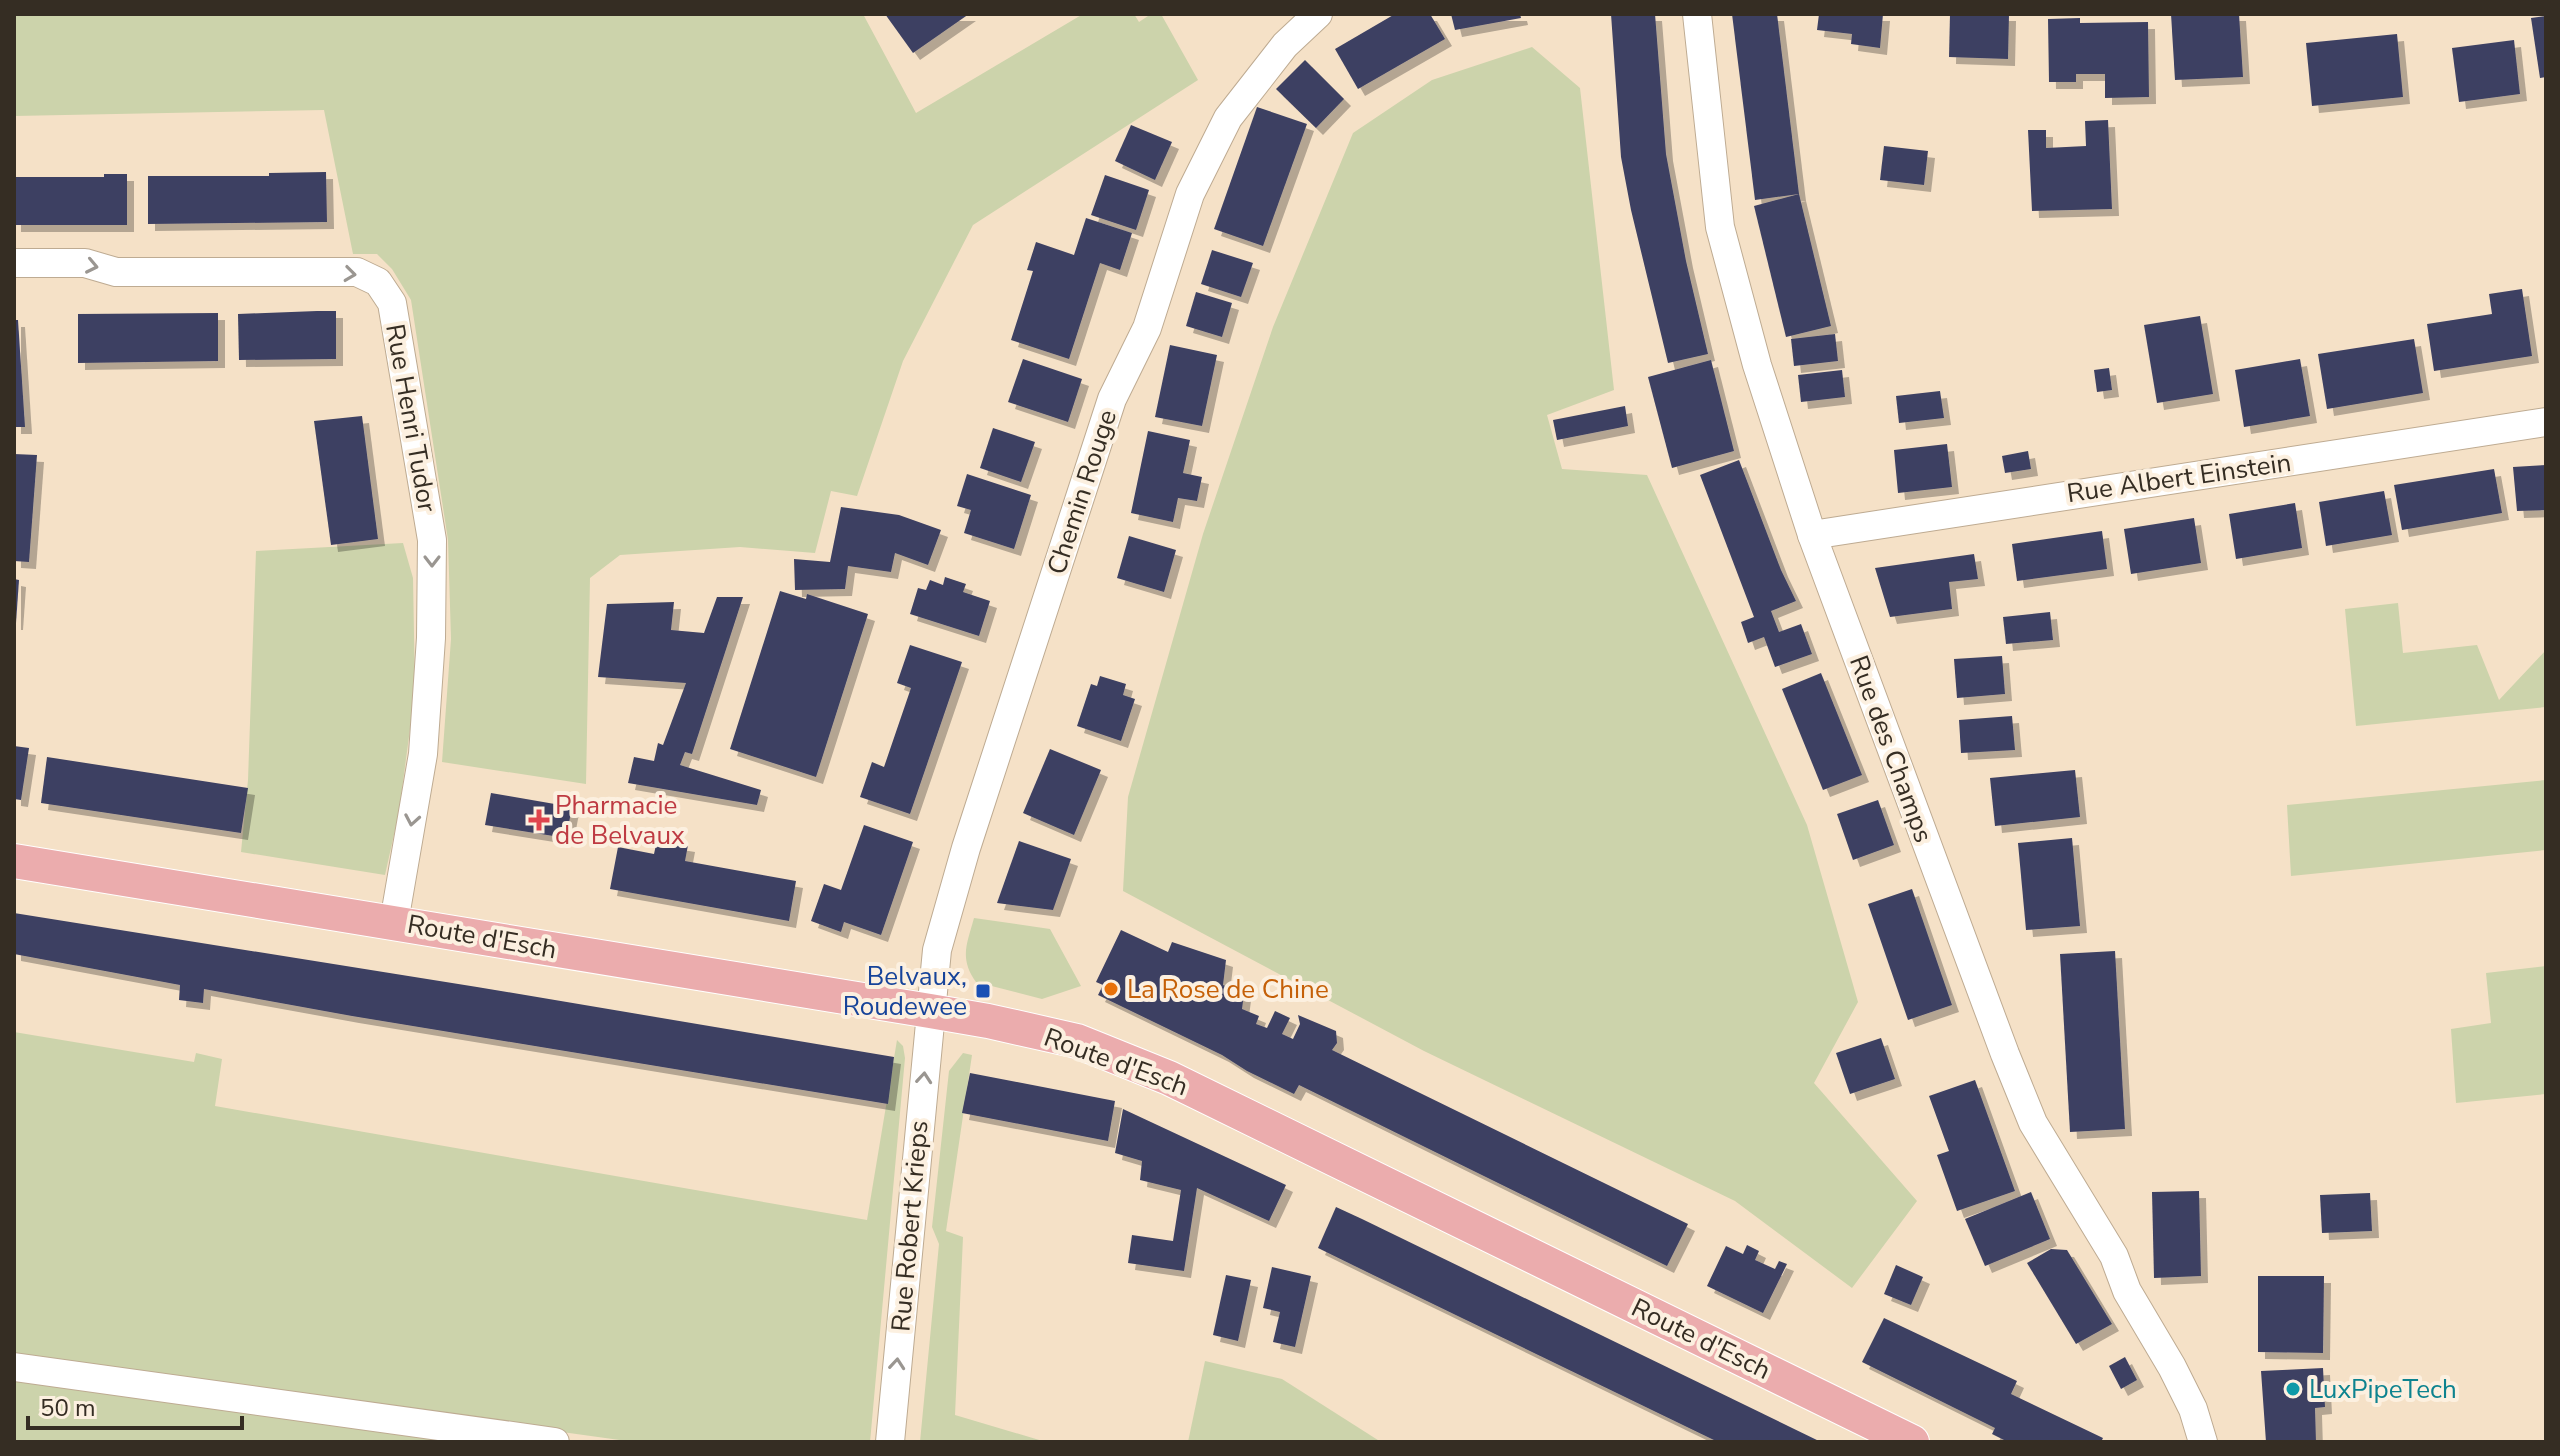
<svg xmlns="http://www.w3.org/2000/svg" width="2560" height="1456" font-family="'Nunito Sans',sans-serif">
<defs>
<filter id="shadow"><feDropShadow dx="7" dy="7" stdDeviation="0" flood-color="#0004"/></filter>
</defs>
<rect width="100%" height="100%" fill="#f5e1c7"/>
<g fill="#ccd3ab">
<path d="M 14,14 L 863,14 L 916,113 L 1083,14 L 1134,14 L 1139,22 L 1151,14 L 1161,14 L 1198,80 L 973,225 L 903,361 L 857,496 L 831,491 L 815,553 L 740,547 L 620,555 L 590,578 L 586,784 L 442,762 L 451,639 L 448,540 L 411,300 L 392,269 L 377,254 L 353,254 L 324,110 L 14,116 Z"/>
<path d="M 1532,47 L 1580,88 L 1614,390 L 1547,415 L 1562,469 L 1647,475 L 1807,825 L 1858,1002 L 1814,1083 L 1917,1201 L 1852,1288 L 1735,1201 L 1424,1051 L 1123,891 L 1128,797 L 1203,534 L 1273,327 L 1353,133 L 1432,80 Z"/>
<path d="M 403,543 L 413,578 L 415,691 L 399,812 L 385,875 L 241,852 L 248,780 L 256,551 Z"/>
<path d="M 2398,603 L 2403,653 L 2477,645 L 2499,700 L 2546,650 L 2546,707 L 2356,726 L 2345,609 Z"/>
<path d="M 2546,780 L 2546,850 L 2291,876 L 2287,805 Z"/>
<path d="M 974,918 L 1050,929 L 1081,986 L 1042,999 L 976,982 C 959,958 967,944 974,918 Z"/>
<path d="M 2546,966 L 2546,1094 L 2456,1103 L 2451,1029 L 2491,1023 L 2486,973 Z"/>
<path d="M 14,1032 L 194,1062 L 196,1053 L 222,1059 L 215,1106 L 867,1220 L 897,1040 L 903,1046 L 905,1058 L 870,1442 L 634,1442 L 14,1356 Z"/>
<path d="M 963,1053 L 972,1055 L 946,1231 L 963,1237 L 955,1415 L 1046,1442 L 920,1442 L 939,1244 L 932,1227 L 949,1071 Z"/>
<path d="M 1205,1361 L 1282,1379 L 1381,1442 L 1188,1442 Z"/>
<path d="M 14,1378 L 481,1442 L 14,1442 Z"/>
</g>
<g fill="#3e4062" filter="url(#shadow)">
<path d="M 885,14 L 969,14 L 913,53 Z"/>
<path d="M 1395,14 L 1430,14 L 1445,39 L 1358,89 L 1335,49 Z"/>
<path d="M 1451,14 L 1520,14 L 1521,18 L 1455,30 Z"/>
<path d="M 1611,14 L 1655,14 L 1666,154 L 1686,261 L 1708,354 L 1668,363 L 1631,210 L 1621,157 Z"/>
<path d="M 1732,14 L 1777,14 L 1799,194 L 1755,200 Z"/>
<path d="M 1819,14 L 1883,14 L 1880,48 L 1851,44 L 1852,34 L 1817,30 Z"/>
<path d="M 1950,14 L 2009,14 L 2008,59 L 1949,57 Z"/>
<path d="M 2171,14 L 2239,14 L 2243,77 L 2175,80 Z"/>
<path d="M 2546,16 L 2546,77 L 2540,78 L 2531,18 Z"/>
<path d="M 2080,18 L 2080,23 L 2148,22 L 2149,97 L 2105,98 L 2105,74 L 2076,74 L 2076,82 L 2049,82 L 2048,19 Z"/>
<path d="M 2397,34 L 2403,97 L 2312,106 L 2306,43 Z"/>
<path d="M 2514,40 L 2520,94 L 2459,102 L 2452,48 Z"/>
<path d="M 1305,60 L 1344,99 L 1316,128 L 1276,89 Z"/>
<path d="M 1257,107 L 1307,124 L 1263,246 L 1214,229 Z"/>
<path d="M 2108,120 L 2112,209 L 2032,211 L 2028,130 L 2046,130 L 2046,148 L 2086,146 L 2085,121 Z"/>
<path d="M 1131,125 L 1172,142 L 1155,180 L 1115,161 Z"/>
<path d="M 1884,146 L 1928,151 L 1924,185 L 1880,180 Z"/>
<path d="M 326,172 L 327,222 L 148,224 L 148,176 L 269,176 L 269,173 Z"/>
<path d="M 104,174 L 127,174 L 127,225 L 14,225 L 14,177 L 104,177 Z"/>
<path d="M 1105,175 L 1149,190 L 1136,230 L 1091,215 Z"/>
<path d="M 1799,194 L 1831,326 L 1786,337 L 1754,206 Z"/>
<path d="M 1086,218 L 1132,233 L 1120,270 L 1100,263 L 1069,359 L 1011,340 L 1033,271 L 1027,270 L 1036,242 L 1074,255 Z"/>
<path d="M 1212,250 L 1253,263 L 1241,297 L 1201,284 Z"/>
<path d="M 2522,289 L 2532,356 L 2434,371 L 2427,324 L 2492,314 L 2489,294 Z"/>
<path d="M 1196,292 L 1232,303 L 1222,337 L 1186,326 Z"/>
<path d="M 317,311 L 336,311 L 336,359 L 239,360 L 238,314 Z"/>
<path d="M 218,313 L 218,361 L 78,363 L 78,314 Z"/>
<path d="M 2200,316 L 2213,394 L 2157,403 L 2144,325 Z"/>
<path d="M 14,320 L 18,320 L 25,427 L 14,427 Z"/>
<path d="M 1835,334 L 1838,361 L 1794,366 L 1791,339 Z"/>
<path d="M 2414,339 L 2423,393 L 2327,409 L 2318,354 Z"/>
<path d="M 1170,345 L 1217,355 L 1202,426 L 1155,417 Z"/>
<path d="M 1023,359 L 1082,379 L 1068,422 L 1008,402 Z"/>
<path d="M 2300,359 L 2310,416 L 2244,427 L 2235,370 Z"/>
<path d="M 1711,360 L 1734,451 L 1672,468 L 1648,377 Z"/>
<path d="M 2109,368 L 2112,390 L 2097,392 L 2094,370 Z"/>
<path d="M 1842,370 L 1845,397 L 1801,402 L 1798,375 Z"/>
<path d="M 1940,391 L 1944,418 L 1899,423 L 1896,396 Z"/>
<path d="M 1625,406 L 1628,426 L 1557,440 L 1553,420 Z"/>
<path d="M 362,416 L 378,539 L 331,545 L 314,421 Z"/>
<path d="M 993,428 L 1035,442 L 1021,482 L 980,468 Z"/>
<path d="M 1148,431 L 1190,440 L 1183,473 L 1202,477 L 1197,501 L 1178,498 L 1173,522 L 1131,513 Z"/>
<path d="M 1947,444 L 1952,487 L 1898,493 L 1894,450 Z"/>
<path d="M 2028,451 L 2031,469 L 2005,473 L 2002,456 Z"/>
<path d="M 14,454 L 37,455 L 29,562 L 14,561 Z"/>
<path d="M 1739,460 L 1781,570 L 1796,601 L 1771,611 L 1779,632 L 1801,624 L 1812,654 L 1775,667 L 1764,637 L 1748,643 L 1741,622 L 1754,617 L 1700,475 Z"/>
<path d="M 2546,465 L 2546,510 L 2517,511 L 2513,467 Z"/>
<path d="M 2494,469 L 2502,513 L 2402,530 L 2394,485 Z"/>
<path d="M 967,474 L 1031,495 L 1014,549 L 964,533 L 971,510 L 957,506 Z"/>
<path d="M 2384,491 L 2392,535 L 2326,546 L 2319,502 Z"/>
<path d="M 2295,503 L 2302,548 L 2236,559 L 2229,514 Z"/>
<path d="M 841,507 L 899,515 L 941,530 L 928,565 L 895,553 L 891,572 L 848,566 L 845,589 L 795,590 L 794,559 L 830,562 Z"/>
<path d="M 2194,518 L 2201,563 L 2131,574 L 2124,529 Z"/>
<path d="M 2102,531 L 2107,569 L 2017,581 L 2012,544 Z"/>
<path d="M 1129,536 L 1176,550 L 1164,592 L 1117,578 Z"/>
<path d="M 1974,554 L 1978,579 L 1949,582 L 1952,609 L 1890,617 L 1875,568 Z"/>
<path d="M 945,577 L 966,584 L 963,592 L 990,601 L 979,636 L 910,614 L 918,588 L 926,590 L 930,580 L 943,585 Z"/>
<path d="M 14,579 L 19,580 L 16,623 L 14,623 Z"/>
<path d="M 780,591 L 806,599 L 807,594 L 868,614 L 816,777 L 730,749 Z"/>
<path d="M 717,597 L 743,597 L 692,754 L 685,752 L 680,765 L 761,790 L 757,805 L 628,783 L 634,757 L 654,761 L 658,743 L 663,745 L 686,683 L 598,677 L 607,604 L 674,602 L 671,630 L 704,633 Z"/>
<path d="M 2050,612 L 2053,640 L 2006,644 L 2003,617 Z"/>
<path d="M 910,645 L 962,662 L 910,814 L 860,797 L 872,762 L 884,767 L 911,688 L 897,683 Z"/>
<path d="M 2002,656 L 2005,694 L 1957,698 L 1954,659 Z"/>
<path d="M 1821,673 L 1862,775 L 1823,790 L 1782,689 Z"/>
<path d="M 1100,676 L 1126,684 L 1123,695 L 1135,699 L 1121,741 L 1077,726 L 1091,684 L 1097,686 Z"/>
<path d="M 2012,716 L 2015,750 L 1961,753 L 1959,720 Z"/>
<path d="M 14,746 L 29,748 L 21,800 L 14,799 Z"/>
<path d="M 1050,749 L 1101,770 L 1074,835 L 1023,813 Z"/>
<path d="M 47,757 L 248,788 L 241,833 L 41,803 Z"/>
<path d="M 2075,770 L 2080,817 L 1995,826 L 1990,778 Z"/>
<path d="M 491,793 L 572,807 L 566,838 L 485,825 Z"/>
<path d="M 1878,800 L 1894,845 L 1853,860 L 1837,814 Z"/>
<path d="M 864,825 L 913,842 L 881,935 L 844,922 L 841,932 L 811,921 L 824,884 L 841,890 Z"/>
<path d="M 2072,838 L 2080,926 L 2026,930 L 2018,843 Z"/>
<path d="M 657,840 L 688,845 L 685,861 L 796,881 L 789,921 L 610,889 L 618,847 L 654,854 Z"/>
<path d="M 1019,841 L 1071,859 L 1053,910 L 997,903 Z"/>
<path d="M 1912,889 L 1952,1005 L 1908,1020 L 1868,904 Z"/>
<path d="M 14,913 L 477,987 L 894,1057 L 888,1104 L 352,1016 L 204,989 L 203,1003 L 179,1000 L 180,985 L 14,954 Z"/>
<path d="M 1121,930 L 1168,952 L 1172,942 L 1226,960 L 1223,985 L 1244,994 L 1242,1009 L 1259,1016 L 1256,1024 L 1267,1028 L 1275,1011 L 1290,1018 L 1282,1034 L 1293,1039 L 1300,1024 L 1298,1015 L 1336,1031 L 1337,1043 L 1332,1050 L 1688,1224 L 1667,1266 L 1299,1085 L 1294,1094 L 1247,1071 L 1222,1055 L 1098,995 L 1103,985 L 1096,982 Z"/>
<path d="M 2115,951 L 2125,1129 L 2070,1132 L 2060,954 Z"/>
<path d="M 1881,1038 L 1895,1079 L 1850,1094 L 1836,1053 Z"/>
<path d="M 970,1073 L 1115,1101 L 1108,1141 L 962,1113 Z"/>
<path d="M 1975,1080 L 2015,1191 L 1957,1211 L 1937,1155 L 1949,1151 L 1929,1096 Z"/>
<path d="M 1123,1109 L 1286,1185 L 1269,1221 L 1197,1188 L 1184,1271 L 1128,1263 L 1132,1235 L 1173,1241 L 1181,1190 L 1140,1180 L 1142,1161 L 1115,1153 Z"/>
<path d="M 2199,1191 L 2201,1276 L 2154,1278 L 2152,1192 Z"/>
<path d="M 2031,1192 L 2050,1239 L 1985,1266 L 1965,1219 Z"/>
<path d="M 2370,1193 L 2372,1231 L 2322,1233 L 2320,1195 Z"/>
<path d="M 1336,1207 L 1362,1219 L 1821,1442 L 1718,1442 L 1369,1273 L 1318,1248 Z"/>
<path d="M 1747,1245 L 1759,1251 L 1755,1260 L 1775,1269 L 1779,1261 L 1787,1264 L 1763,1313 L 1707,1286 L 1726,1246 L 1743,1254 Z"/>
<path d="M 2051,1249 L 2067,1250 L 2112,1324 L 2076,1344 L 2027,1263 Z"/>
<path d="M 1896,1265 L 1923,1277 L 1911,1305 L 1884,1294 Z"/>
<path d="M 1272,1267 L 1311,1276 L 1295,1347 L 1273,1342 L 1280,1312 L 1263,1308 Z"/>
<path d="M 1226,1275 L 1251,1280 L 1238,1341 L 1213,1335 Z"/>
<path d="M 2258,1276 L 2324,1276 L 2323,1353 L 2258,1352 Z"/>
<path d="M 1884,1318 L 2017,1381 L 2011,1394 L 2103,1438 L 2101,1442 L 2008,1442 L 1992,1434 L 1995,1428 L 1862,1362 Z"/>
<path d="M 2125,1357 L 2137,1380 L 2121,1389 L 2109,1366 Z"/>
<path d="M 2323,1368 L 2325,1407 L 2315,1408 L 2316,1442 L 2266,1442 L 2261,1371 Z"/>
</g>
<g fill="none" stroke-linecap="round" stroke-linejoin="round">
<defs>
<g id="minor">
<path d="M 1697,14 L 1720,227 L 1757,365 L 1812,535 L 2005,1054 L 2033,1123 L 2114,1256 L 2127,1291 L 2172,1367 L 2193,1409 L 2203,1442"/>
<path d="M 14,263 L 85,263 L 116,272 L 357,272 L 378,282 L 392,303 L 432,540 L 431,638 L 423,754 L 394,922"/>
<path d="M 1812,535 C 2056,496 2301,460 2546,422"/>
<path d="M 14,1367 L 555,1442"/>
<path d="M 890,1442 L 937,950 L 966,848 L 1112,399 L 1147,328 L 1190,194 L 1228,118 L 1285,45 L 1318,14"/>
</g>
<path id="major" d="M 14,861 L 930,1011 L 988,1021 L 1077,1041 L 1169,1078 L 1912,1442"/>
</defs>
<use href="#minor" stroke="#beab92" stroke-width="30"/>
<use href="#major" stroke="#fff" stroke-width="36"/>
<use href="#minor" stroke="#fff" stroke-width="28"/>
<use href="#major" stroke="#ebacad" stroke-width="34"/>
</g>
<defs><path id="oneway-chevron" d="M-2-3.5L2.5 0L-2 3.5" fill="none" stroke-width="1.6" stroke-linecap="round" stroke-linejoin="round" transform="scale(2)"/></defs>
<g stroke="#9a9691">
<use href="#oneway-chevron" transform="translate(92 266) rotate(12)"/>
<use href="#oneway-chevron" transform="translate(350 274) rotate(7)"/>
<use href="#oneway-chevron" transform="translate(432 561) rotate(90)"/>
<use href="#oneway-chevron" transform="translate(412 820) rotate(100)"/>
<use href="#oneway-chevron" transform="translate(924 1078) rotate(-85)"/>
<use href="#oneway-chevron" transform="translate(897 1364) rotate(-85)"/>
</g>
<path fill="#e0444e" stroke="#fcf0e0" stroke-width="3" d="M535 808h8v8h8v8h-8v8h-8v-8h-8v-8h8z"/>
<circle fill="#e8710a" stroke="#fcf0e0" stroke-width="3" cx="1111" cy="989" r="8"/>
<rect fill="#1a4fb4" stroke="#fcf0e0" stroke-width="3" x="975" y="983" width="16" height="16" rx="4"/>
<circle fill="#0f9aa8" stroke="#fcf0e0" stroke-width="3" cx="2293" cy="1389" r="8"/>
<g text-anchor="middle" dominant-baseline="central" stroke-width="8" stroke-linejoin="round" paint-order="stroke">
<g font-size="26" fill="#352d23" stroke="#fcf0e0">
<text transform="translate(411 418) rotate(80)">Rue Henri Tudor</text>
<text transform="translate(2179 478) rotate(-8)">Rue Albert Einstein</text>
<text transform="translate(1082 492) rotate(-72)">Chemin Rouge</text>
<text transform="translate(1891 749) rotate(70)">Rue des Champs</text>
<text transform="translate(482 937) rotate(10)">Route d'Esch</text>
<text transform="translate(1116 1062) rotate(20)">Route d'Esch</text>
<text transform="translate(910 1226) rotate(-85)">Rue Robert Krieps</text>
<text transform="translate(1701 1339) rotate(26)">Route d'Esch</text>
</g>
<g font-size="26" fill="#be3a42" stroke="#fcf0e0" text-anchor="start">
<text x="555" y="805">Pharmacie<tspan x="555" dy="30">de Belvaux</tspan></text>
</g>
<g font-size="26" fill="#164399" stroke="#fcf0e0" text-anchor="end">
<text x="967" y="976">Belvaux,<tspan x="967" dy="30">Roudewee</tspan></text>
</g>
<g font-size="26" fill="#c56008" stroke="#fcf0e0" text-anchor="start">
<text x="1127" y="989">La Rose de Chine</text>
</g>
<g font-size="26" fill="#0d838f" stroke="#fcf0e0" text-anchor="start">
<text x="2309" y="1389">LuxPipeTech</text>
</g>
</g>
<rect width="2560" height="1456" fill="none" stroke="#352d23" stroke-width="32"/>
<path d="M28 1416v12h214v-12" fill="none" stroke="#352d23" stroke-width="4"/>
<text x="40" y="1416" font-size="24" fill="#352d23" stroke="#fcf0e0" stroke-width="6" paint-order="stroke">50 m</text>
</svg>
